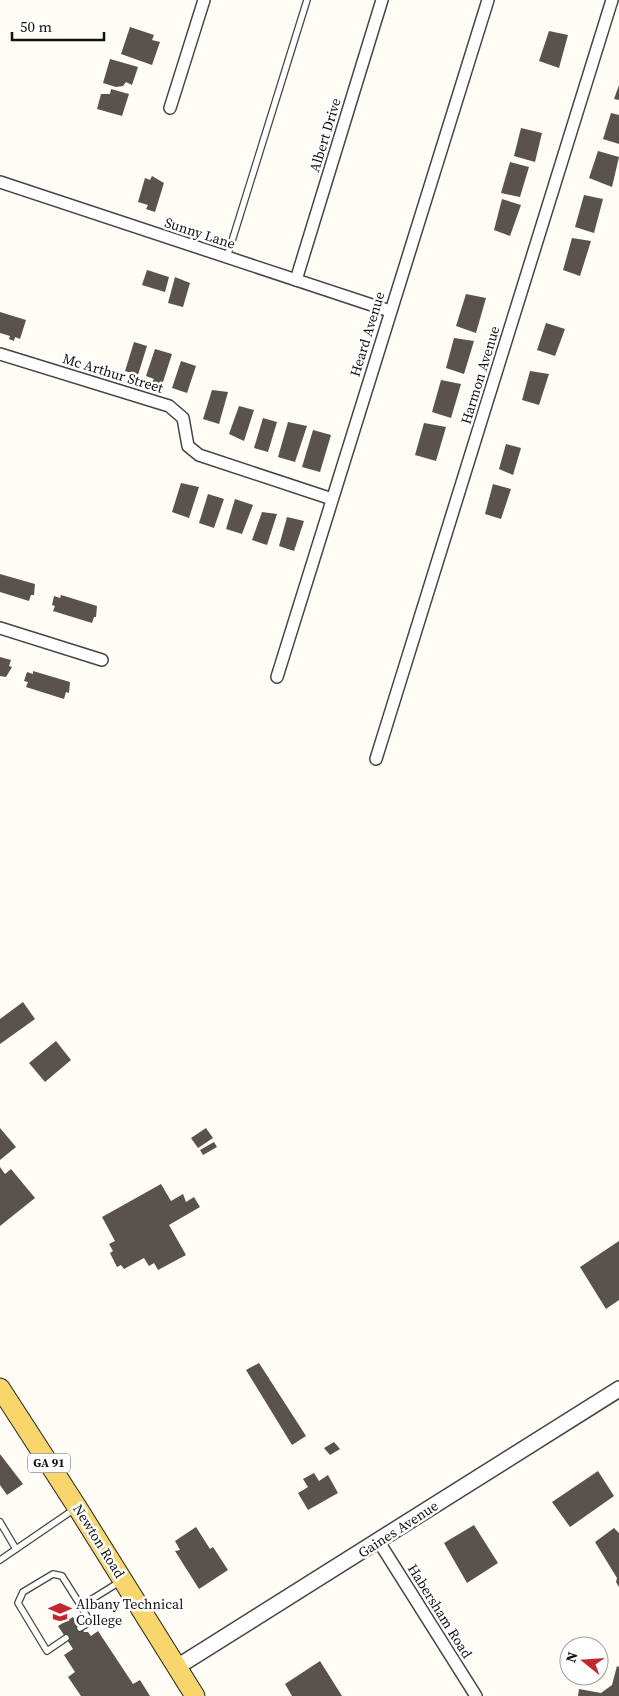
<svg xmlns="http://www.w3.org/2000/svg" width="619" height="1696" font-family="'Source Serif 4',serif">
<rect width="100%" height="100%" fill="#fffdf5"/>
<g fill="#5a524d">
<path d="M 130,27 L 154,35 L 152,40 L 160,42 L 152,65 L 121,54 Z"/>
<path d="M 549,31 L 568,35 L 559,68 L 539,61 Z"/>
<path d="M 110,59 L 138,67 L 132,85 L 126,82 L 123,86 L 116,87 L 103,83 Z"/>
<path d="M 619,85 L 619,100 L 614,99 Z"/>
<path d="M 111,89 L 129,94 L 122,116 L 97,109 L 101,94 L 110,94 Z"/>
<path d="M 611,113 L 619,115 L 619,144 L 603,139 Z"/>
<path d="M 521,128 L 542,133 L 535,162 L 514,156 Z"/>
<path d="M 598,151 L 619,157 L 612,187 L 589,178 Z"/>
<path d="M 510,162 L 529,167 L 520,197 L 501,193 Z"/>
<path d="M 152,176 L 164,183 L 155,212 L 146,209 L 148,205 L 138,202 L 145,178 L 150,180 Z"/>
<path d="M 584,195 L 603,199 L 594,233 L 575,227 Z"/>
<path d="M 502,199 L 521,205 L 510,236 L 494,230 Z"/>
<path d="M 572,238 L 591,241 L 580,276 L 563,270 Z"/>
<path d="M 147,270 L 169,277 L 165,292 L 142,285 Z"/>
<path d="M 175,277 L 190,283 L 183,307 L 168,303 Z"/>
<path d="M 466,294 L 486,298 L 476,333 L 456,326 Z"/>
<path d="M 0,312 L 26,320 L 20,339 L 15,337 L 14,341 L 9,339 L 10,336 L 0,333 Z"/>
<path d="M 546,323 L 565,329 L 555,356 L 537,350 Z"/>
<path d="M 454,338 L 474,341 L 464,374 L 446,368 Z"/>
<path d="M 134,342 L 147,346 L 138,375 L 125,371 Z"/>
<path d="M 155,349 L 172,354 L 162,385 L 152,382 L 154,379 L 146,376 Z"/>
<path d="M 181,361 L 196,366 L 187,393 L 172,388 Z"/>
<path d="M 530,371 L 549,374 L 539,405 L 522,400 Z"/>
<path d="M 441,380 L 461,384 L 451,418 L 432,412 Z"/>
<path d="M 212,390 L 228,392 L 219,424 L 203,419 Z"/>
<path d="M 239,406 L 254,410 L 244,441 L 229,434 Z"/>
<path d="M 263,418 L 277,422 L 268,452 L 254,448 Z"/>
<path d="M 288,422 L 307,426 L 295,462 L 278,457 Z"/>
<path d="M 424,423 L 446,427 L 436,461 L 415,455 Z"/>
<path d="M 313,430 L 331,435 L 320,472 L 302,467 Z"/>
<path d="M 506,444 L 521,448 L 513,475 L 499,469 Z"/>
<path d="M 181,483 L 199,487 L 189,518 L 172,512 Z"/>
<path d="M 493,484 L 511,489 L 501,519 L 485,514 Z"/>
<path d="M 208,494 L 224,499 L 214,528 L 199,523 Z"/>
<path d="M 235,499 L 253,505 L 242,534 L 226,529 Z"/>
<path d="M 262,512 L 277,514 L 267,545 L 252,540 Z"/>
<path d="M 287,517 L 304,521 L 294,551 L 279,546 Z"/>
<path d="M 0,574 L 35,584 L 34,595 L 31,595 L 29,601 L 0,592 Z"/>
<path d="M 61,595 L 97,606 L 96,617 L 94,617 L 92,623 L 53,611 L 55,606 L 52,605 L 54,596 L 60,598 Z"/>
<path d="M 0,657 L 11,660 L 9,666 L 12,667 L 6,677 L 0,676 Z"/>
<path d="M 33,671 L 70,682 L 69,693 L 66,692 L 64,699 L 26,687 L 28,682 L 24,681 L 27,672 L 33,674 Z"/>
<path d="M 23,1002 L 35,1019 L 0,1044 L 0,1019 Z"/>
<path d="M 56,1041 L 71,1060 L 45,1082 L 29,1063 Z"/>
<path d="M 0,1128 L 16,1147 L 0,1160 Z"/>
<path d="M 206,1128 L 213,1138 L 198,1148 L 191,1138 Z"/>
<path d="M 214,1142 L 217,1147 L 203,1155 L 200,1150 Z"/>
<path d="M 0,1167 L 5,1174 L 11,1169 L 35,1198 L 0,1226 Z"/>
<path d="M 161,1184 L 171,1201 L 183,1194 L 186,1202 L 194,1197 L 200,1207 L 169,1225 L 186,1255 L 158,1270 L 154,1263 L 149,1266 L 144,1258 L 124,1269 L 121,1265 L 117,1267 L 110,1253 L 113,1251 L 109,1244 L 115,1241 L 102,1217 Z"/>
<path d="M 619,1241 L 619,1300 L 606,1309 L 580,1267 Z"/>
<path d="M 259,1363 L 306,1436 L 292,1445 L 246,1370 Z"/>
<path d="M 334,1442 L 340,1449 L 330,1455 L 324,1448 Z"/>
<path d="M 0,1454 L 23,1484 L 7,1495 L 0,1485 Z"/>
<path d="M 598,1471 L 614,1496 L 570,1527 L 552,1502 Z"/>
<path d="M 314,1473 L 319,1481 L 328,1475 L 338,1493 L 308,1510 L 298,1493 L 308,1487 L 303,1479 Z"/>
<path d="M 474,1525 L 498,1563 L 467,1583 L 444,1543 Z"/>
<path d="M 196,1527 L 210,1549 L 213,1547 L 228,1570 L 199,1589 L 175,1551 L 180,1550 L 175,1541 Z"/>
<path d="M 614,1528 L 619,1533 L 619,1587 L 616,1582 L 617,1578 L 595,1542 Z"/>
<path d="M 73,1617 L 84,1632 L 88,1632 L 91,1636 L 98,1631 L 133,1684 L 140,1680 L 150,1696 L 81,1696 L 68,1677 L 75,1672 L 64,1655 L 73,1649 L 58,1626 Z"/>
<path d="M 320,1661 L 342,1696 L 292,1696 L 285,1684 Z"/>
<path d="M 617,1666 L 619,1667 L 619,1696 L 578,1696 L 579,1689 L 601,1693 L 612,1685 Z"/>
</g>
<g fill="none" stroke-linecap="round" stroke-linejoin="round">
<defs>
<g id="service">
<path d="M 227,257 L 307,0"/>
<path d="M 0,1522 L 16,1549"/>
<path d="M 0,1560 L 76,1508"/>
<path d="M 80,1628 L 90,1622 L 81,1606"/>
<path d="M 66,1638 L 47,1651 L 18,1603 L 23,1592 L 53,1574 L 62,1576 L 81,1606 L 121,1581"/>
</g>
<g id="minor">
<path d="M 170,108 L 204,0"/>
<path d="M 0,182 L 390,311"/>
<path d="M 296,280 L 382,0"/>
<path d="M 0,354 L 169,406 L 183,418 L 188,446 L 199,455 L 332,499"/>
<path d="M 0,628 L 102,660"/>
<path d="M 277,677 L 488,0"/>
<path d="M 376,759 L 612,0"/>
<path d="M 379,1542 L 476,1696"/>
</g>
<path id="tertiary" d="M 177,1667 L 619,1389"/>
<path id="primary" d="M 0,1388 L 77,1507 L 195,1696"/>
</defs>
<use href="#service" stroke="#444" stroke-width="8"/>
<use href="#minor" stroke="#444" stroke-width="14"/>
<use href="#tertiary" stroke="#444" stroke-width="18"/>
<use href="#primary" stroke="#222" stroke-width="21"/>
<use href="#service" stroke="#fff" stroke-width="5.5"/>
<use href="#minor" stroke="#fff" stroke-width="11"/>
<use href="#tertiary" stroke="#fff" stroke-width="15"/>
<use href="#primary" stroke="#f9d66b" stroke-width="19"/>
</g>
<defs>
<symbol id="school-bare" viewBox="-9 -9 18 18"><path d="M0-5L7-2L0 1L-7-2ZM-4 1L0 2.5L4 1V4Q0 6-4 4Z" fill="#c4262e" stroke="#fff" stroke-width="2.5" paint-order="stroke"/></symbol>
</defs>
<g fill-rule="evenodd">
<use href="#school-bare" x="44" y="1596" width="32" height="32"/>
</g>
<g text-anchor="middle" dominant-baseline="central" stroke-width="5" stroke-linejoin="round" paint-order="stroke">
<rect fill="#fff" stroke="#585858" stroke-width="1" x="28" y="1453.5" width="42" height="19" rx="4"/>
<g font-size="12" font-weight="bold" fill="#111">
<text x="49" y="1463">GA 91</text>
</g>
<g font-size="14" fill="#111" stroke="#fff">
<text transform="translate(325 135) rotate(-73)">Albert Drive</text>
<text transform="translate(200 233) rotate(18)">Sunny Lane</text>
<text transform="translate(367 334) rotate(-73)">Heard Avenue</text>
<text transform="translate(113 373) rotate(17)">Mc Arthur Street</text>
<text transform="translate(480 375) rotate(-73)">Harmon Avenue</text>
<text transform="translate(398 1529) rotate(-33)">Gaines Avenue</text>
<text transform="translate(99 1541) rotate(58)">Newton Road</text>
<text transform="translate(440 1611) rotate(58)">Habersham Road</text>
</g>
<g font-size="14" fill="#111" stroke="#fff" text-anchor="start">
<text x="76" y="1604">Albany Technical<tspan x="76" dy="16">College</tspan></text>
</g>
</g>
<g transform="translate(584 1661) rotate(287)"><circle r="24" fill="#ffffff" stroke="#a0a0a0"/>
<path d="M0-4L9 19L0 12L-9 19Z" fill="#c4262e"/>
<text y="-8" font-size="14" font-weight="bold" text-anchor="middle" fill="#111111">N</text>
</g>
<path d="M12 32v8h92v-8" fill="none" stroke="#111111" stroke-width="2.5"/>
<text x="20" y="32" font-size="15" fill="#111111" stroke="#ffffff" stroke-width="4" paint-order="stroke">50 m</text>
</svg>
